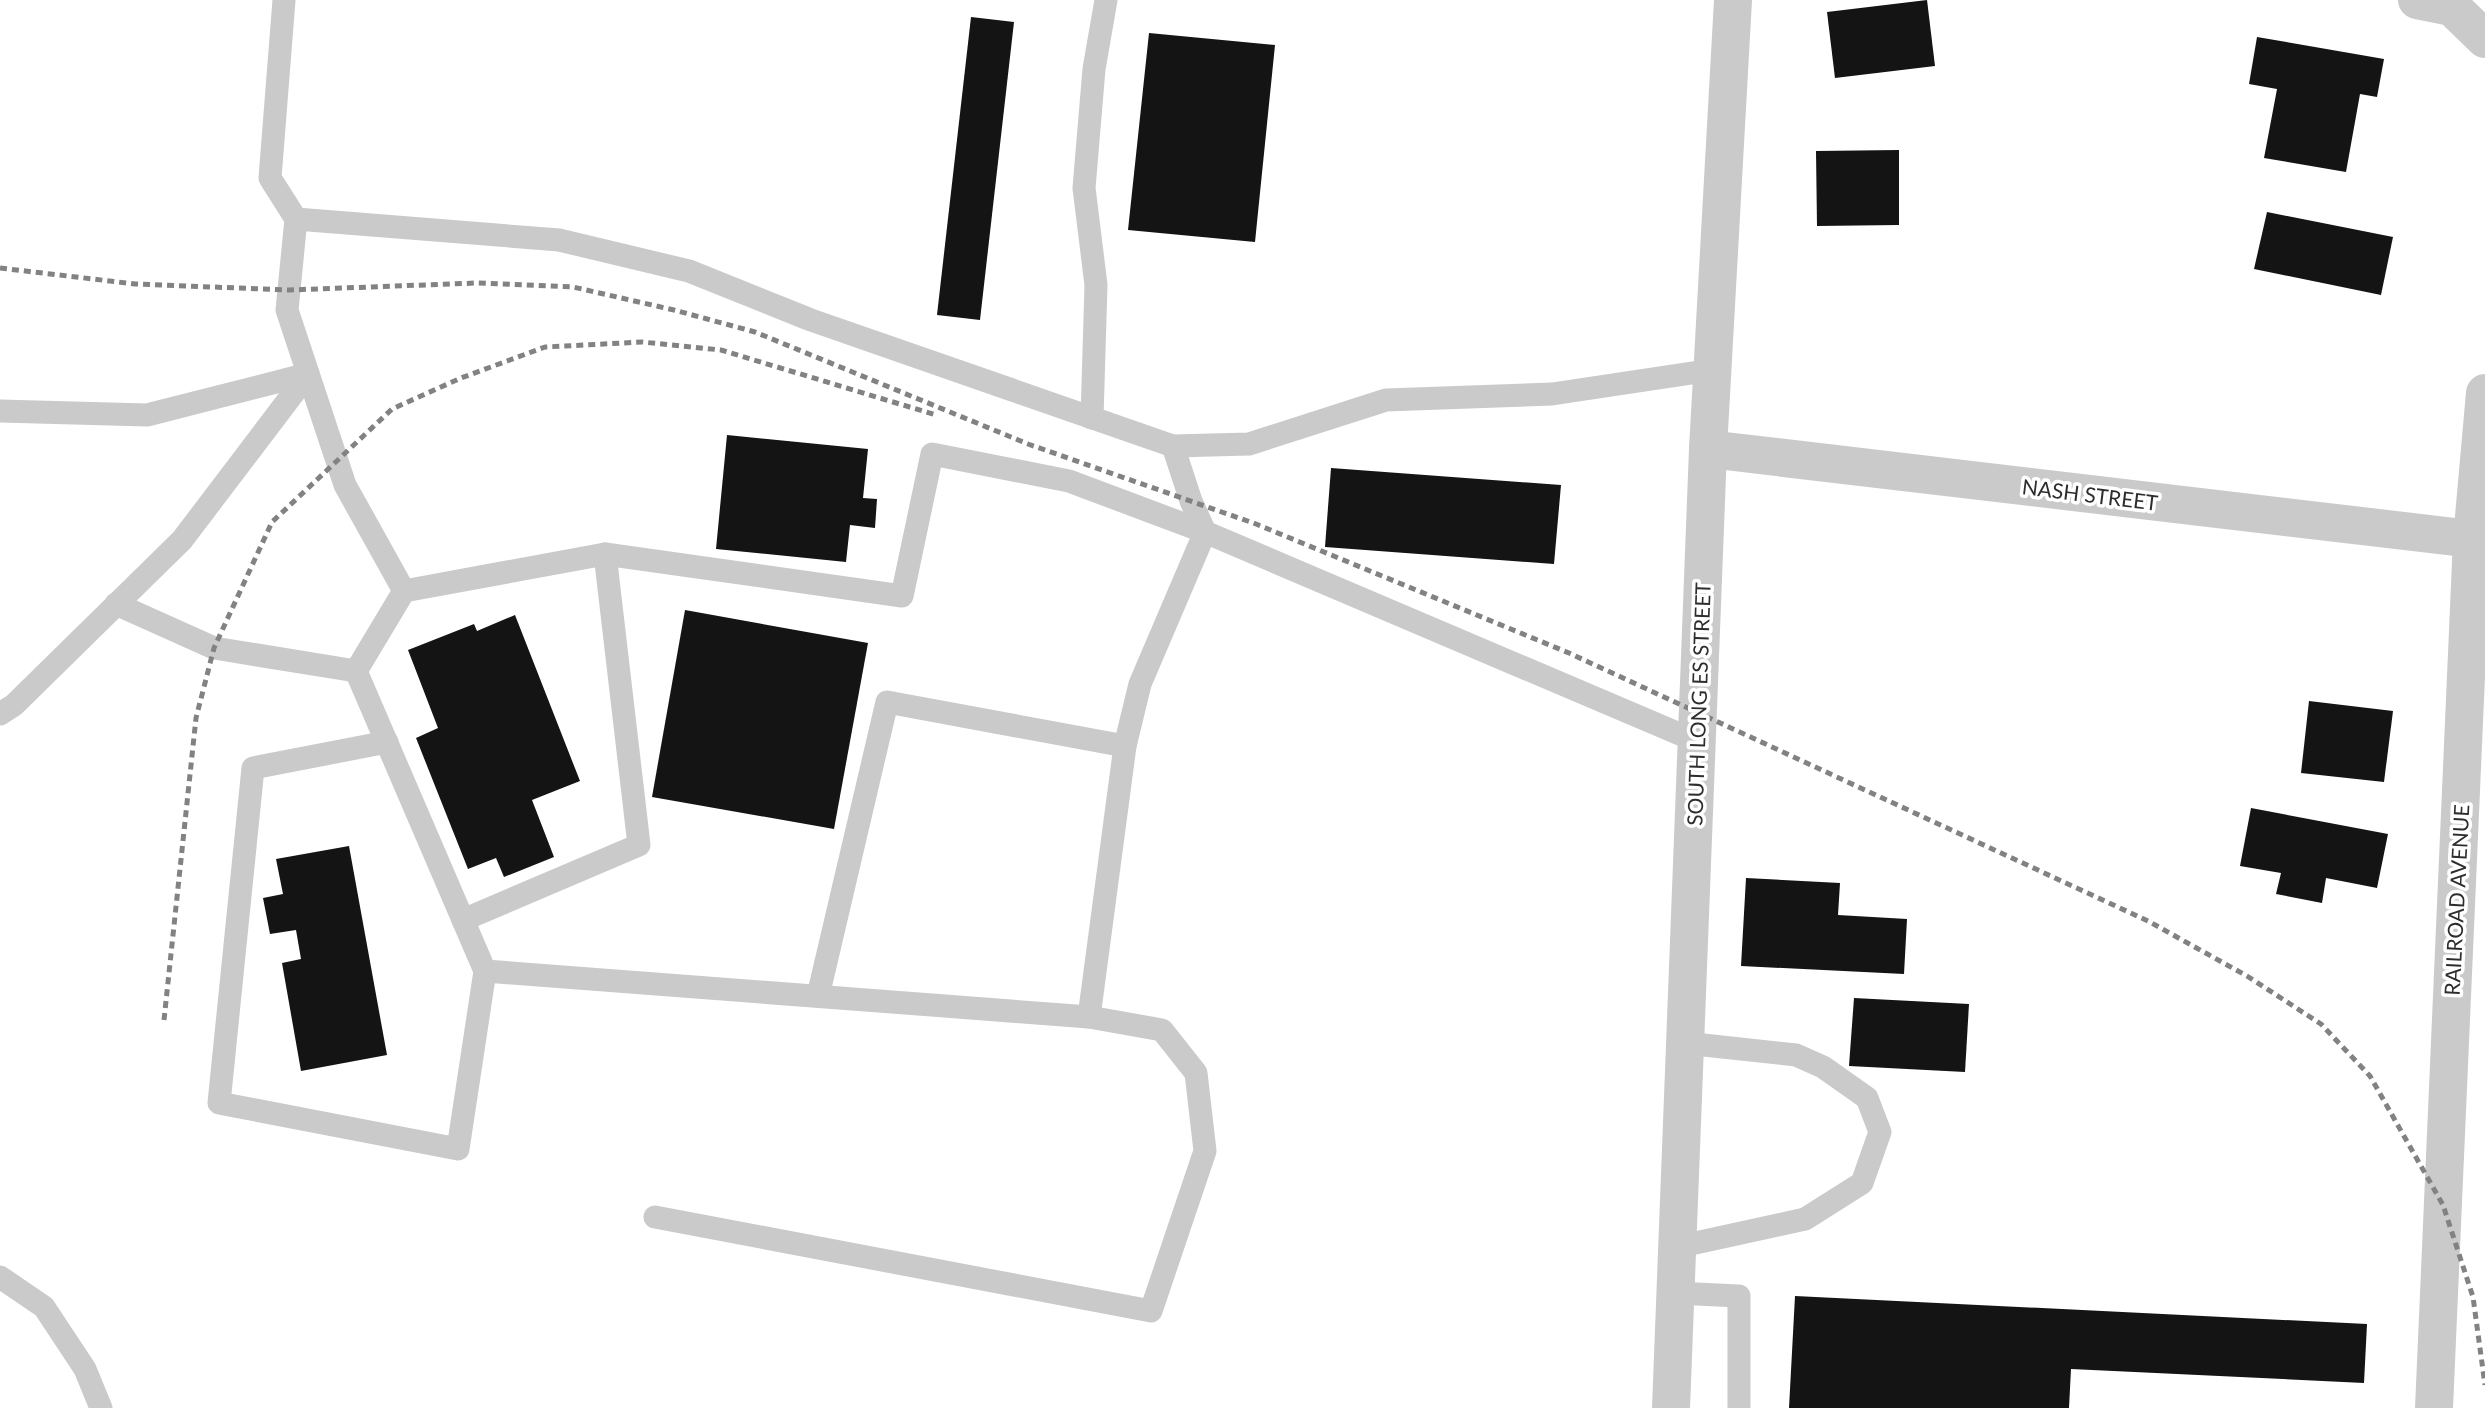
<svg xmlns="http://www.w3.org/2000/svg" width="2485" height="1408" font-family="Lato,sans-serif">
<rect width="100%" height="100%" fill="#fff"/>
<g fill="#141414">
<path d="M 1927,0 L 1935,66 L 1835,78 L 1827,12 Z"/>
<path d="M 971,17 L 1014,22 L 980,320 L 937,315 Z"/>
<path d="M 1149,33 L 1275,45 L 1255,242 L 1128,230 Z"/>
<path d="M 2257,37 L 2384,59 L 2377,97 L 2360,94 L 2346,172 L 2264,158 L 2277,89 L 2249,84 Z"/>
<path d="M 1899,150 L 1899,225 L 1817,226 L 1816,151 Z"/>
<path d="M 2267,212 L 2393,237 L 2381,295 L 2254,269 Z"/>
<path d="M 727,435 L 868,449 L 863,498 L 877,499 L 875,528 L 850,525 L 846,562 L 716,549 Z"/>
<path d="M 1331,468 L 1561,485 L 1554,564 L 1325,547 Z"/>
<path d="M 685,610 L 868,643 L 834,829 L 652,797 Z"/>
<path d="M 515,615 L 580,781 L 532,800 L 554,857 L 504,877 L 496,858 L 468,869 L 416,738 L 438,728 L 408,650 L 474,624 L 477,631 Z"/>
<path d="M 2309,701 L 2393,711 L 2384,782 L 2301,773 Z"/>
<path d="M 2251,808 L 2388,834 L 2377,888 L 2326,878 L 2322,903 L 2276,894 L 2281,873 L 2240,866 Z"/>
<path d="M 349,846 L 387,1055 L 301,1071 L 282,963 L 301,959 L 296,930 L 270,934 L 263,898 L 283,894 L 276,859 Z"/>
<path d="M 1746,878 L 1840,883 L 1838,915 L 1907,919 L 1904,974 L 1741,966 Z"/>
<path d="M 1854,998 L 1969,1004 L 1965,1072 L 1849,1066 Z"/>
<path d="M 1795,1296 L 2367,1324 L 2364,1383 L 2071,1369 L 2069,1408 L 1789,1408 Z"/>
</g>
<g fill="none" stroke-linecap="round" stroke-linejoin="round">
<g stroke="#cacaca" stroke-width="23">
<path d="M 284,0 L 270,178 L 296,219 L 559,240 L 689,271 L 811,320 L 1173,446 L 1249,444 L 1386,400 L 1552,394 L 1712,370"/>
<path d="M 296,219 L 287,310 L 345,485 L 404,591 L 605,554 L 902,596 L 932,454 L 1069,481 L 1205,532 L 1140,684 L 1125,746 L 1089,1017 L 485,971 L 356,671 L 404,591"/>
<path d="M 0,411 L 147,415 L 308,374"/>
<path d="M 1092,418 L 1096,285 L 1084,188 L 1094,69 L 1106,0"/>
<path d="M 1173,446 L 1191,501 L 1205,532 L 1696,741"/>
<path d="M 116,604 L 214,648 L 356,671"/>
<path d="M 0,714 L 14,705 L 182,540 L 308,374"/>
<path d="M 387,742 L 253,768 L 219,1103 L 458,1149 L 485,971"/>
<path d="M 463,920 L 639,845 L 605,554"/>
<path d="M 818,996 L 887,702 L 1125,746"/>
<path d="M 655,1217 L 1151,1311 L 1205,1151 L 1196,1073 L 1162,1030 L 1089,1017"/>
<path d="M 1677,1247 L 1805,1219 L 1862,1183 L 1880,1132 L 1867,1098 L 1823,1067 L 1796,1055 L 1685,1043"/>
<path d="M 0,1277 L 44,1307 L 85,1369 L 101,1408"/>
<path d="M 1675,1293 L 1739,1296 L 1739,1408"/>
</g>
<g stroke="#cacaca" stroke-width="38">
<path d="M 2417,0 L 2452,7 L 2485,39"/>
<path d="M 1708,449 L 2472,539"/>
<path d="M 2434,1408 L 2472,539 L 2485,393"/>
</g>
<path stroke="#cacaca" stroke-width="38" d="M 1671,1408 L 1708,449 L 1733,0"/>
<g stroke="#828282" stroke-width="5" stroke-dasharray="7 5" stroke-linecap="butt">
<path d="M 0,268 L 135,284 L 289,290 L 477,283 L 573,287 L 674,310 L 755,332 L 1028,444 L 1256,524 L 1569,653 L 2148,921 L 2247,976 L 2321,1024 L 2370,1076 L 2443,1205 L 2473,1297 L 2485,1385"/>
<path d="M 164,1020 L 196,718 L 214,648 L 272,522 L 392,409 L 461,378 L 545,347 L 642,342 L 721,350 L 936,415"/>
</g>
</g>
<g text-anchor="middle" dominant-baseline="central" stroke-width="7" stroke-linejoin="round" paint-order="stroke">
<g font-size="21" fill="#2d2d2d" stroke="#fff">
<text transform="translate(2090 494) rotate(7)">NASH STREET</text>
<text transform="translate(1698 704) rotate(-88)">SOUTH LONG ES STREET</text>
<text transform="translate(2456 900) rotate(-87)">RAILROAD AVENUE</text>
</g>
</g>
</svg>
